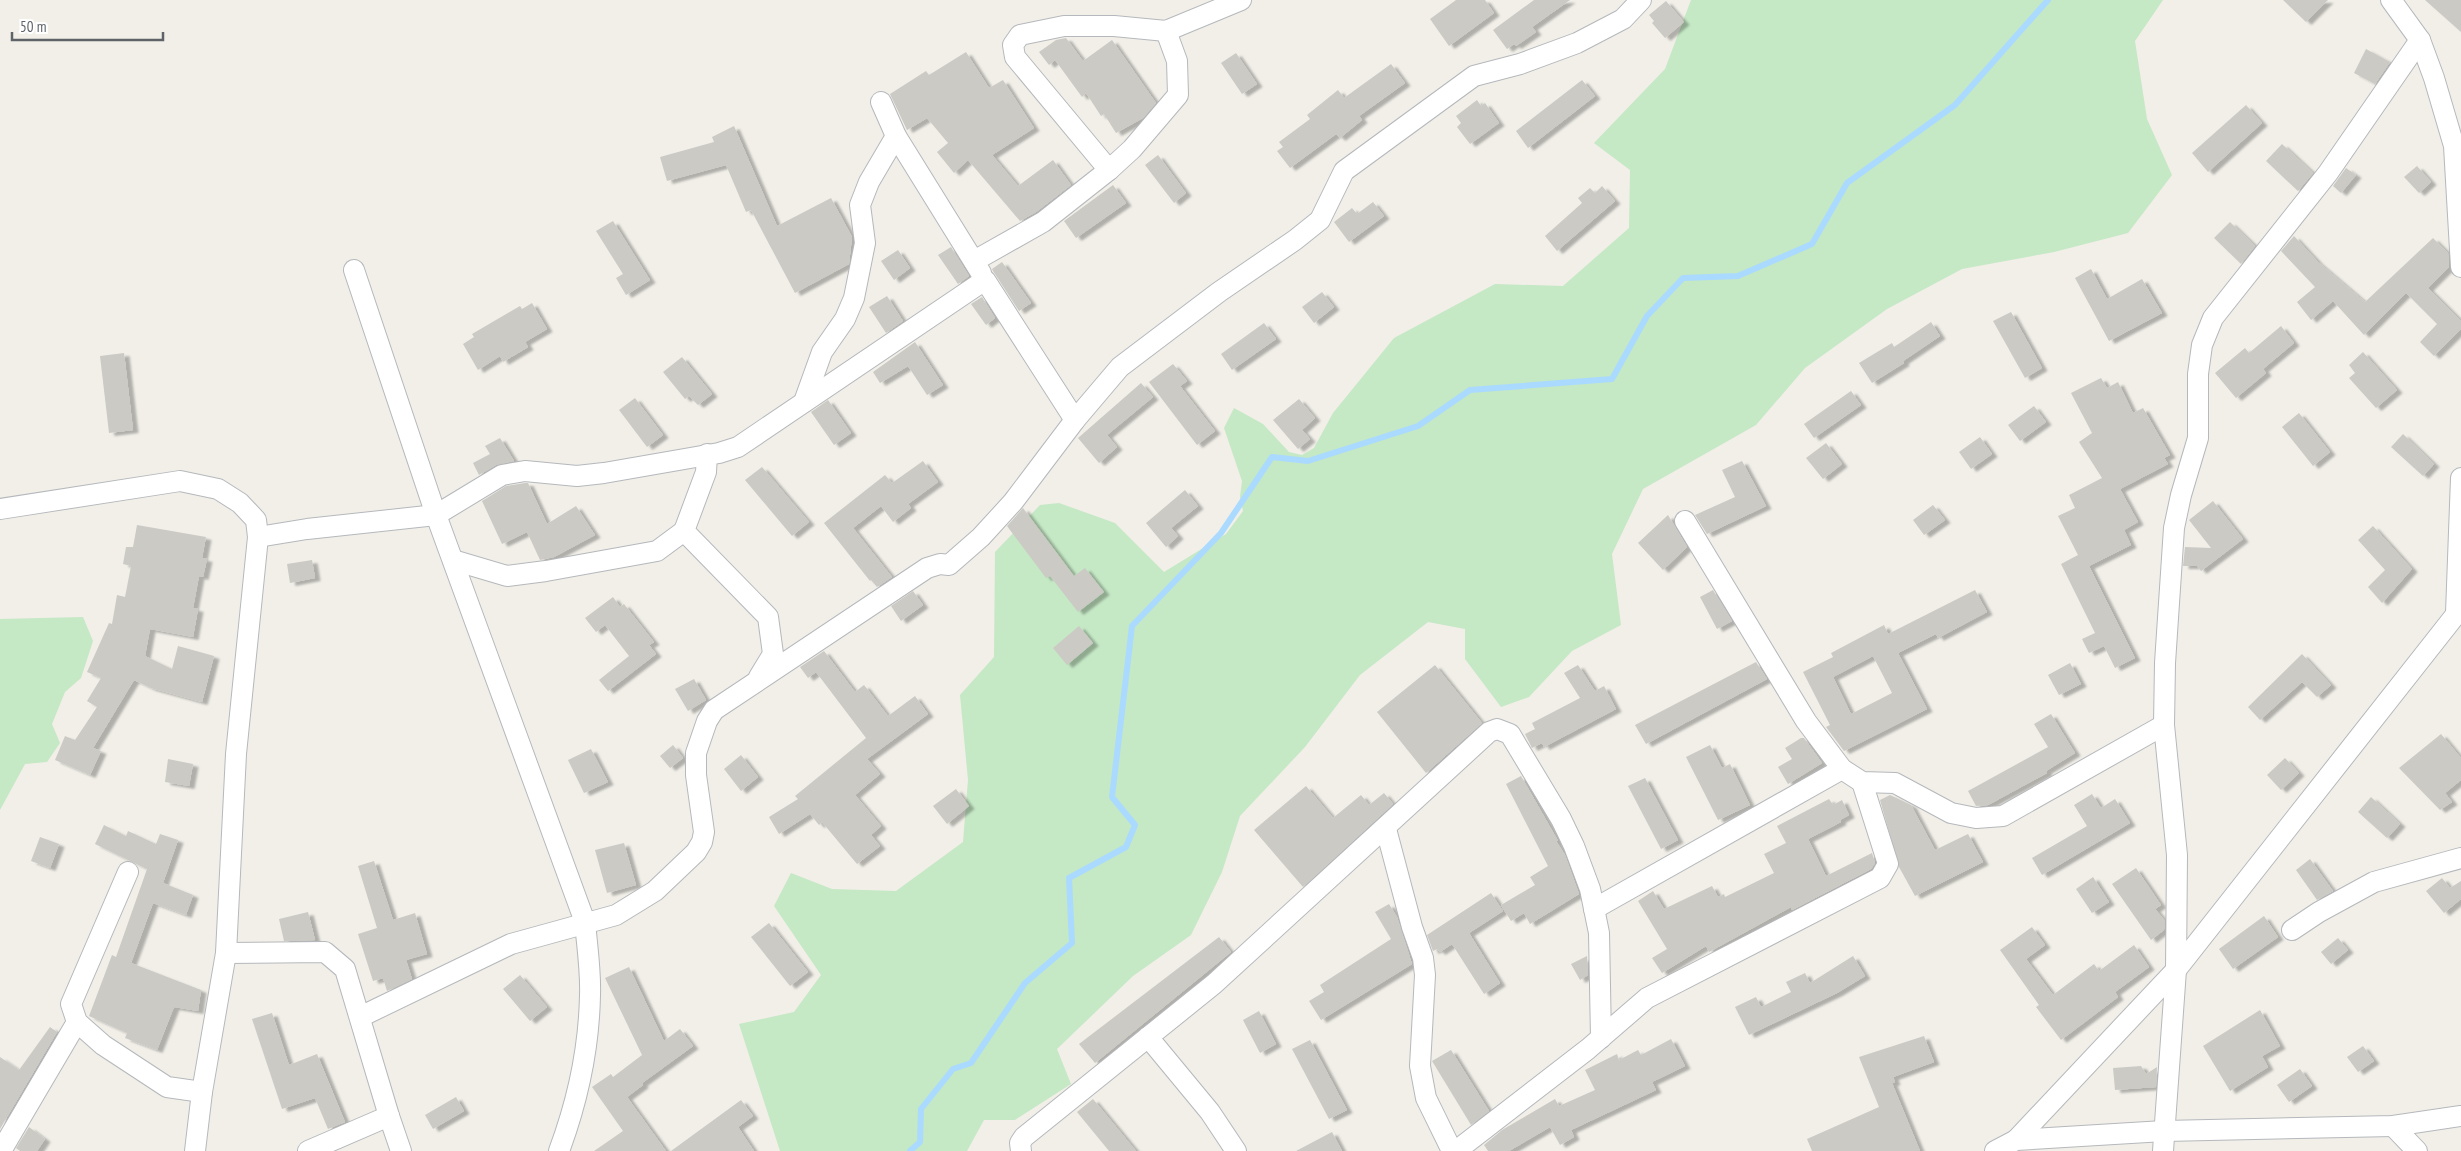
<svg xmlns="http://www.w3.org/2000/svg" width="2461" height="1151" font-family="'PT Sans Narrow',sans-serif">
<defs>
<filter id="shadow"><feDropShadow dx="5.5" dy="3" stdDeviation="1" flood-color="#0004"/></filter>
</defs>
<rect width="100%" height="100%" fill="#f1efe8"/>
<g fill="#c5e8c5">
<path d="M 1691,0 L 2163,0 L 2135,41 L 2147,119 L 2172,175 L 2128,233 L 2054,252 L 1962,269 L 1887,309 L 1805,368 L 1756,425 L 1643,489 L 1612,554 L 1621,625 L 1572,651 L 1529,697 L 1501,707 L 1465,659 L 1465,629 L 1428,622 L 1360,675 L 1305,747 L 1240,816 L 1222,872 L 1191,935 L 1133,976 L 1057,1049 L 1071,1084 L 1015,1120 L 984,1120 L 967,1151 L 780,1151 L 739,1024 L 794,1012 L 821,975 L 774,906 L 791,873 L 832,889 L 896,891 L 963,842 L 968,780 L 960,695 L 994,657 L 995,552 L 1040,505 L 1059,503 L 1115,523 L 1164,572 L 1226,534 L 1243,511 L 1240,497 L 1242,481 L 1224,428 L 1234,408 L 1263,424 L 1289,452 L 1302,455 L 1314,448 L 1333,413 L 1394,338 L 1495,284 L 1563,286 L 1629,228 L 1630,170 L 1594,143 L 1665,69 Z"/>
<path d="M 83,617 L 93,641 L 81,678 L 65,692 L 52,724 L 60,743 L 47,762 L 25,764 L 0,810 L 0,619 Z"/>
</g>
<g fill="none" stroke-linecap="round" stroke-linejoin="round">
<path stroke="#aadaff" stroke-width="6" d="M 910,1151 L 920,1142 L 921,1109 L 953,1069 L 971,1063 L 1025,983 L 1072,943 L 1069,878 L 1126,847 L 1135,825 L 1112,797 L 1132,626 L 1221,533 L 1272,457 L 1308,461 L 1418,426 L 1470,390 L 1612,379 L 1647,316 L 1683,278 L 1738,276 L 1812,244 L 1847,183 L 1955,105 L 2048,0"/>
</g>
<g fill="#cccac5" fill-rule="evenodd" filter="url(#shadow)">
<path d="M 1456,0 L 1485,0 L 1494,13 L 1449,46 L 1430,19 Z"/>
<path d="M 1534,0 L 1570,0 L 1532,27 L 1536,32 L 1516,46 L 1514,44 L 1507,49 L 1493,30 Z"/>
<path d="M 2283,0 L 2328,0 L 2306,22 Z"/>
<path d="M 2425,0 L 2461,0 L 2461,32 Z"/>
<path d="M 1666,1 L 1684,22 L 1665,38 L 1652,23 L 1654,21 L 1649,15 Z"/>
<path d="M 1066,38 L 1083,61 L 1112,40 L 1156,103 L 1143,118 L 1116,133 L 1104,114 L 1101,116 L 1086,93 L 1082,97 L 1055,60 L 1049,65 L 1039,52 L 1056,40 Z"/>
<path d="M 2366,49 L 2390,62 L 2375,84 L 2354,73 Z"/>
<path d="M 966,52 L 989,88 L 1003,80 L 1034,128 L 992,155 L 1018,186 L 1053,160 L 1071,185 L 1036,212 L 1020,221 L 968,160 L 954,173 L 937,152 L 948,143 L 927,118 L 907,130 L 890,94 L 926,71 L 929,75 Z"/>
<path d="M 1236,53 L 1257,84 L 1242,94 L 1221,63 Z"/>
<path d="M 1391,64 L 1405,83 L 1359,116 L 1362,120 L 1340,138 L 1336,134 L 1290,168 L 1277,151 L 1283,147 L 1279,142 L 1310,119 L 1307,115 L 1338,90 L 1344,98 Z"/>
<path d="M 1582,80 L 1595,96 L 1528,148 L 1516,131 Z"/>
<path d="M 1477,100 L 1481,106 L 1485,103 L 1499,123 L 1470,144 L 1457,127 L 1461,123 L 1456,116 Z"/>
<path d="M 2246,105 L 2262,123 L 2208,172 L 2192,153 Z"/>
<path d="M 734,126 L 777,226 L 831,198 L 852,237 L 849,264 L 795,293 L 751,210 L 746,212 L 726,165 L 667,181 L 660,157 L 714,142 L 712,137 Z"/>
<path d="M 2282,144 L 2313,173 L 2298,191 L 2266,161 Z"/>
<path d="M 1158,155 L 1186,193 L 1174,203 L 1145,165 Z"/>
<path d="M 2417,166 L 2431,182 L 2419,193 L 2404,177 Z"/>
<path d="M 2346,168 L 2356,175 L 2341,193 L 2333,186 Z"/>
<path d="M 1113,185 L 1126,203 L 1076,238 L 1064,221 Z"/>
<path d="M 1602,186 L 1615,201 L 1557,251 L 1545,236 L 1582,203 L 1578,198 L 1590,188 L 1595,193 Z"/>
<path d="M 1373,202 L 1384,216 L 1349,242 L 1334,222 L 1352,208 L 1357,214 Z"/>
<path d="M 613,221 L 650,280 L 626,295 L 616,278 L 623,274 L 596,231 Z"/>
<path d="M 2230,222 L 2255,246 L 2241,264 L 2214,238 Z"/>
<path d="M 2294,236 L 2318,262 L 2365,302 L 2433,238 L 2448,253 L 2449,267 L 2428,288 L 2461,321 L 2461,329 L 2434,356 L 2420,342 L 2437,324 L 2406,293 L 2364,335 L 2333,301 L 2311,320 L 2297,302 L 2315,287 L 2281,251 Z"/>
<path d="M 951,247 L 969,276 L 958,284 L 938,255 Z"/>
<path d="M 898,250 L 910,268 L 894,280 L 881,261 Z"/>
<path d="M 1002,262 L 1031,303 L 1019,311 L 993,271 L 992,269 Z"/>
<path d="M 2091,269 L 2107,299 L 2142,279 L 2162,313 L 2109,341 L 2075,278 Z"/>
<path d="M 1322,292 L 1334,307 L 1314,323 L 1302,307 Z"/>
<path d="M 887,296 L 903,321 L 886,333 L 869,307 Z"/>
<path d="M 982,297 L 995,318 L 986,325 L 971,304 Z"/>
<path d="M 532,303 L 547,329 L 525,342 L 528,347 L 503,362 L 500,356 L 478,370 L 463,344 L 474,337 L 472,334 L 520,306 L 522,309 Z"/>
<path d="M 2011,312 L 2042,368 L 2025,378 L 1993,321 Z"/>
<path d="M 1931,322 L 1940,336 L 1903,361 L 1904,363 L 1872,383 L 1859,363 L 1892,343 L 1894,347 Z"/>
<path d="M 1264,323 L 1276,339 L 1232,370 L 1221,354 Z"/>
<path d="M 2281,326 L 2294,343 L 2263,369 L 2266,373 L 2236,398 L 2215,373 L 2245,348 L 2249,353 Z"/>
<path d="M 915,342 L 943,385 L 927,395 L 908,366 L 880,383 L 873,372 Z"/>
<path d="M 2363,352 L 2397,390 L 2376,408 L 2349,378 L 2355,373 L 2349,365 Z"/>
<path d="M 124,353 L 133,430 L 109,433 L 100,356 Z"/>
<path d="M 682,357 L 712,394 L 698,405 L 689,396 L 685,399 L 663,372 Z"/>
<path d="M 1173,364 L 1187,381 L 1180,386 L 1215,431 L 1197,445 L 1149,382 Z"/>
<path d="M 2101,378 L 2107,388 L 2118,382 L 2133,413 L 2143,408 L 2170,455 L 2164,458 L 2168,464 L 2120,489 L 2138,522 L 2124,530 L 2131,545 L 2089,566 L 2135,658 L 2115,668 L 2104,646 L 2089,653 L 2082,639 L 2095,633 L 2061,564 L 2078,555 L 2058,516 L 2075,508 L 2069,495 L 2102,478 L 2079,442 L 2092,433 L 2071,393 Z"/>
<path d="M 1141,383 L 1153,397 L 1107,435 L 1117,447 L 1099,463 L 1078,438 Z"/>
<path d="M 1851,391 L 1861,405 L 1814,438 L 1804,424 Z"/>
<path d="M 635,398 L 663,435 L 647,447 L 619,410 Z"/>
<path d="M 1299,399 L 1315,418 L 1302,430 L 1310,439 L 1298,449 L 1273,420 Z"/>
<path d="M 828,400 L 851,433 L 834,445 L 811,412 Z"/>
<path d="M 2034,406 L 2046,422 L 2020,441 L 2008,425 Z"/>
<path d="M 2299,413 L 2330,452 L 2313,466 L 2282,427 Z"/>
<path d="M 2403,434 L 2434,464 L 2423,476 L 2391,447 Z"/>
<path d="M 1980,437 L 1992,454 L 1971,469 L 1959,452 Z"/>
<path d="M 500,438 L 514,461 L 496,465 L 479,475 L 473,463 L 490,454 L 485,446 Z"/>
<path d="M 1826,443 L 1842,464 L 1823,479 L 1806,458 Z"/>
<path d="M 923,461 L 938,482 L 908,504 L 911,508 L 893,522 L 881,506 L 853,528 L 892,577 L 877,587 L 871,580 L 870,581 L 824,523 L 885,475 L 892,483 Z"/>
<path d="M 1742,461 L 1766,506 L 1707,534 L 1695,515 L 1735,497 L 1722,470 Z"/>
<path d="M 762,467 L 809,522 L 792,536 L 745,480 Z"/>
<path d="M 525,483 L 528,483 L 547,524 L 576,506 L 595,535 L 554,557 L 540,560 L 527,532 L 502,544 L 482,501 L 506,486 Z"/>
<path d="M 1185,490 L 1198,506 L 1171,528 L 1178,536 L 1166,547 L 1146,523 Z"/>
<path d="M 2213,501 L 2243,539 L 2201,571 L 2197,566 L 2183,566 L 2185,547 L 2211,548 L 2189,520 Z"/>
<path d="M 1933,505 L 1945,520 L 1924,535 L 1913,520 Z"/>
<path d="M 1023,508 L 1074,576 L 1085,568 L 1104,592 L 1078,612 L 1050,576 L 1046,578 L 1007,526 Z"/>
<path d="M 1668,515 L 1687,547 L 1663,570 L 1638,543 Z"/>
<path d="M 137,525 L 206,537 L 202,558 L 207,559 L 203,577 L 199,576 L 193,608 L 198,609 L 193,637 L 150,629 L 145,656 L 172,669 L 178,646 L 214,656 L 202,702 L 151,688 L 134,680 L 93,748 L 101,751 L 90,775 L 55,760 L 65,736 L 75,740 L 97,707 L 87,701 L 101,678 L 87,672 L 109,623 L 112,624 L 117,595 L 125,597 L 131,566 L 123,564 L 126,547 L 133,547 Z"/>
<path d="M 2373,526 L 2412,569 L 2382,603 L 2368,587 L 2385,570 L 2358,540 Z"/>
<path d="M 312,560 L 315,578 L 290,583 L 287,564 Z"/>
<path d="M 1713,590 L 1732,621 L 1717,629 L 1700,597 Z"/>
<path d="M 1975,590 L 1987,612 L 1938,638 L 1936,634 L 1898,653 L 1927,709 L 1844,751 L 1826,727 L 1830,725 L 1803,672 L 1833,657 L 1831,653 L 1884,625 L 1888,634 ZM 1873,656 L 1892,693 L 1851,714 L 1833,677 Z"/>
<path d="M 913,591 L 923,605 L 901,621 L 891,606 Z"/>
<path d="M 613,597 L 620,607 L 624,604 L 654,642 L 649,645 L 656,654 L 608,691 L 599,680 L 629,656 L 605,625 L 596,632 L 585,618 Z"/>
<path d="M 1079,626 L 1093,643 L 1067,665 L 1053,648 Z"/>
<path d="M 824,651 L 855,692 L 864,685 L 888,716 L 915,696 L 928,714 L 867,759 L 880,774 L 855,795 L 881,826 L 871,835 L 880,846 L 857,864 L 822,822 L 819,825 L 810,814 L 779,834 L 769,817 L 798,799 L 795,796 L 866,738 L 816,672 L 808,678 L 800,667 Z"/>
<path d="M 2302,654 L 2331,685 L 2317,697 L 2302,682 L 2260,720 L 2248,707 Z"/>
<path d="M 1756,662 L 1767,679 L 1646,744 L 1635,725 Z"/>
<path d="M 2070,663 L 2081,684 L 2059,695 L 2048,675 Z"/>
<path d="M 1435,665 L 1482,723 L 1426,773 L 1377,712 Z"/>
<path d="M 1578,665 L 1595,691 L 1604,686 L 1616,709 L 1544,747 L 1542,743 L 1532,748 L 1525,734 L 1535,729 L 1532,723 L 1580,698 L 1564,673 Z"/>
<path d="M 694,679 L 706,700 L 688,711 L 675,689 Z"/>
<path d="M 2051,714 L 2075,753 L 2046,771 L 2047,773 L 1988,805 L 1976,806 L 1968,791 L 2048,747 L 2034,724 Z"/>
<path d="M 2441,734 L 2461,758 L 2461,780 L 2445,793 L 2452,802 L 2440,810 L 2399,768 Z"/>
<path d="M 1801,738 L 1804,738 L 1822,763 L 1788,784 L 1778,767 L 1792,759 L 1785,748 Z"/>
<path d="M 673,745 L 683,758 L 670,768 L 660,756 Z"/>
<path d="M 1710,745 L 1722,768 L 1730,764 L 1750,805 L 1718,820 L 1686,757 Z"/>
<path d="M 591,749 L 608,782 L 584,793 L 568,760 Z"/>
<path d="M 741,755 L 758,777 L 741,791 L 724,769 Z"/>
<path d="M 2285,758 L 2299,773 L 2281,790 L 2267,775 Z"/>
<path d="M 168,759 L 193,764 L 189,786 L 165,782 Z"/>
<path d="M 1521,776 L 1558,841 L 1556,841 L 1565,855 L 1579,894 L 1530,924 L 1524,913 L 1511,921 L 1501,905 L 1535,885 L 1530,877 L 1548,866 L 1506,784 Z"/>
<path d="M 1645,778 L 1678,840 L 1661,849 L 1628,786 Z"/>
<path d="M 1306,786 L 1333,818 L 1361,795 L 1369,805 L 1384,793 L 1393,804 L 1303,887 L 1254,830 Z"/>
<path d="M 956,789 L 969,806 L 947,824 L 933,806 Z"/>
<path d="M 2092,794 L 2101,808 L 2115,799 L 2130,823 L 2042,875 L 2032,858 L 2087,826 L 2074,805 Z"/>
<path d="M 1890,795 L 1911,805 L 1935,850 L 1968,834 L 1983,862 L 1915,896 L 1899,867 L 1880,800 Z"/>
<path d="M 2371,797 L 2400,824 L 2387,838 L 2358,812 Z"/>
<path d="M 1829,799 L 1833,805 L 1842,800 L 1849,815 L 1840,820 L 1841,822 L 1808,839 L 1826,876 L 1872,853 L 1875,863 L 1871,869 L 1792,910 L 1791,907 L 1709,952 L 1706,946 L 1662,973 L 1652,958 L 1667,949 L 1638,901 L 1653,891 L 1664,909 L 1712,886 L 1718,897 L 1724,894 L 1725,897 L 1774,873 L 1764,854 L 1786,843 L 1777,826 Z"/>
<path d="M 104,825 L 126,836 L 128,831 L 156,844 L 160,834 L 178,840 L 163,883 L 193,895 L 186,915 L 153,903 L 131,963 L 201,990 L 198,1011 L 174,1007 L 157,1050 L 125,1038 L 127,1033 L 89,1016 L 112,955 L 116,957 L 147,869 L 95,844 Z"/>
<path d="M 40,837 L 59,844 L 50,868 L 31,861 Z"/>
<path d="M 624,843 L 636,885 L 607,893 L 595,850 Z"/>
<path d="M 2310,859 L 2333,891 L 2317,900 L 2296,870 Z"/>
<path d="M 374,861 L 393,920 L 415,913 L 427,954 L 406,960 L 412,979 L 387,991 L 383,978 L 373,981 L 358,934 L 377,928 L 358,866 Z"/>
<path d="M 2136,868 L 2161,905 L 2155,909 L 2165,921 L 2164,930 L 2151,940 L 2112,884 Z"/>
<path d="M 2093,877 L 2109,902 L 2092,913 L 2076,889 Z"/>
<path d="M 2442,878 L 2450,888 L 2461,881 L 2461,899 L 2444,913 L 2426,891 Z"/>
<path d="M 1491,893 L 1503,911 L 1469,933 L 1500,983 L 1484,994 L 1452,944 L 1440,952 L 1437,949 L 1433,951 L 1427,935 Z"/>
<path d="M 1389,904 L 1397,917 L 1412,964 L 1321,1020 L 1309,1001 L 1324,992 L 1320,985 L 1391,939 L 1375,912 Z"/>
<path d="M 308,912 L 315,940 L 284,941 L 279,919 Z"/>
<path d="M 2264,916 L 2278,937 L 2233,969 L 2219,949 Z"/>
<path d="M 769,923 L 808,972 L 790,986 L 751,937 Z"/>
<path d="M 2032,927 L 2045,945 L 2026,959 L 2053,995 L 2094,964 L 2099,971 L 2134,945 L 2149,967 L 2115,992 L 2118,997 L 2061,1040 L 2036,1007 L 2039,1005 L 2000,950 Z"/>
<path d="M 1219,937 L 1231,952 L 1095,1063 L 1079,1044 Z"/>
<path d="M 2338,938 L 2348,950 L 2331,964 L 2321,952 Z"/>
<path d="M 1587,956 L 1588,975 L 1580,980 L 1571,964 Z"/>
<path d="M 1853,956 L 1865,976 L 1837,993 L 1749,1035 L 1735,1007 L 1756,997 L 1761,1007 L 1791,992 L 1786,982 L 1805,973 L 1810,983 Z"/>
<path d="M 629,967 L 664,1041 L 680,1029 L 693,1046 L 642,1083 L 643,1085 L 627,1097 L 666,1151 L 594,1151 L 623,1131 L 592,1087 L 611,1074 L 613,1077 L 642,1055 L 605,978 Z"/>
<path d="M 520,975 L 547,1007 L 530,1021 L 503,989 Z"/>
<path d="M 2260,1010 L 2280,1046 L 2262,1056 L 2268,1067 L 2230,1091 L 2203,1046 Z"/>
<path d="M 1259,1011 L 1276,1044 L 1260,1053 L 1243,1020 Z"/>
<path d="M 272,1013 L 289,1065 L 317,1054 L 345,1122 L 328,1129 L 315,1098 L 282,1109 L 252,1019 Z"/>
<path d="M 50,1027 L 57,1032 L 0,1129 L 0,1057 L 19,1070 Z"/>
<path d="M 1924,1036 L 1934,1062 L 1893,1077 L 1895,1082 L 1892,1083 L 1920,1151 L 1812,1151 L 1807,1139 L 1879,1107 L 1859,1057 Z"/>
<path d="M 1671,1039 L 1685,1066 L 1652,1082 L 1656,1090 L 1571,1130 L 1574,1137 L 1560,1145 L 1550,1127 L 1509,1151 L 1488,1151 L 1484,1145 L 1502,1130 L 1555,1099 L 1559,1106 L 1595,1090 L 1585,1070 L 1617,1054 L 1619,1060 L 1638,1050 L 1641,1055 Z"/>
<path d="M 1310,1040 L 1347,1110 L 1329,1119 L 1292,1049 Z"/>
<path d="M 2363,1046 L 2374,1061 L 2358,1072 L 2347,1057 Z"/>
<path d="M 1451,1050 L 1489,1111 L 1471,1125 L 1432,1061 Z"/>
<path d="M 2141,1066 L 2146,1074 L 2157,1067 L 2156,1087 L 2115,1090 L 2113,1068 Z"/>
<path d="M 2300,1069 L 2312,1086 L 2289,1102 L 2277,1085 Z"/>
<path d="M 456,1097 L 464,1111 L 433,1129 L 425,1115 Z"/>
<path d="M 1093,1099 L 1136,1151 L 1109,1151 L 1077,1112 Z"/>
<path d="M 741,1100 L 753,1116 L 738,1127 L 754,1151 L 671,1151 Z"/>
<path d="M 29,1127 L 45,1139 L 37,1151 L 20,1151 L 16,1148 Z"/>
<path d="M 1332,1132 L 1342,1151 L 1296,1151 Z"/>
</g>
<g fill="none" stroke-linecap="round" stroke-linejoin="round">
<defs>
<g id="street">
<path d="M 2391,0 L 2420,40 L 2434,78 L 2454,146 L 2461,267"/>
<path d="M 881,102 L 896,136 L 981,273"/>
<path d="M 1109,170 L 1015,57 L 1013,45 L 1020,35 L 1064,26 L 1114,26 L 1166,31 L 1241,0"/>
<path d="M 974,261 L 1043,222 L 1109,170 L 1132,149 L 1178,95 L 1177,61 L 1166,31"/>
<path d="M 354,270 L 436,515 L 585,922 C 587,946 591,971 590,995 C 589,1049 578,1100 559,1151"/>
<path d="M 804,402 L 822,352 L 845,319 L 854,298 L 865,243 L 860,205 L 869,182 L 896,136"/>
<path d="M 707,454 L 706,472 L 684,531 L 768,617 L 773,654 L 759,677"/>
<path d="M 0,509 L 180,481 L 218,489 L 240,503 L 256,520 L 258,537 L 236,754 L 226,953 L 202,1092 L 195,1151"/>
<path d="M 1685,521 L 1806,721 L 1842,769 L 1862,782 L 1895,783 L 1951,813 L 1976,818 L 2003,816 L 2164,725"/>
<path d="M 258,537 L 307,529 L 436,515 L 502,475 L 525,471 L 577,476 L 604,473 L 719,453 L 738,447 L 985,280 L 1075,420"/>
<path d="M 453,560 L 507,576 L 546,571 L 657,551 L 684,531"/>
<path d="M 2456,613 L 2461,478"/>
<path d="M 1386,829 L 1412,927 L 1423,958 L 1425,975 L 1420,1066 L 1426,1098 L 1452,1151"/>
<path d="M 128,872 L 71,1004 L 77,1022 L 103,1045 L 167,1087 L 202,1092"/>
<path d="M 1594,909 L 1842,769"/>
<path d="M 2292,930 L 2319,912 L 2374,882 L 2461,858"/>
<path d="M 226,953 L 325,952 L 345,969 L 389,1116 L 401,1151"/>
<path d="M 360,1017 L 511,944 L 616,915 L 655,891 L 696,852 L 702,842 L 704,832 L 696,775 L 696,753 L 707,721 L 714,710 L 927,568 L 940,564 L 949,565 L 981,537 L 1013,502 L 1075,420 L 1120,367 L 1219,292 L 1295,240 L 1320,220 L 1344,171 L 1474,76 L 1520,64 L 1577,43 L 1623,19 L 1641,0"/>
<path d="M 1148,1037 L 1210,1112 L 1236,1151"/>
<path d="M 2393,1126 L 2417,1151"/>
<path d="M 2016,1140 L 2176,970 L 2461,608"/>
<path d="M 1,1151 L 77,1022"/>
<path d="M 308,1151 L 389,1116"/>
<path d="M 1021,1151 L 1020,1143 L 1024,1137 L 1214,984 L 1489,732 L 1497,729 L 1510,734 L 1561,819 L 1574,846 L 1590,889 L 1599,933 L 1601,1038"/>
<path d="M 1456,1151 L 1588,1049 L 1647,998 L 1880,878 L 1888,864 L 1862,782"/>
<path d="M 1995,1151 L 2016,1140 L 2164,1131 L 2393,1126 L 2461,1116"/>
<path d="M 2163,1151 L 2176,970 L 2177,855 L 2164,725 L 2165,663 L 2174,528 L 2181,495 L 2198,438 L 2198,374 L 2202,345 L 2213,318 L 2328,173 L 2420,40"/>
</g>
</defs>
<use href="#street" stroke="#b5b8bc" stroke-width="22"/>
<use href="#street" stroke="#fff" stroke-width="20"/>
</g>
<path d="M12 32v8h151v-8" fill="none" stroke="#5f6368" stroke-width="2.5"/>
<text x="20" y="32" font-size="15" fill="#5f6368" stroke="#ffffff" stroke-width="4" paint-order="stroke">50 m</text>
</svg>
